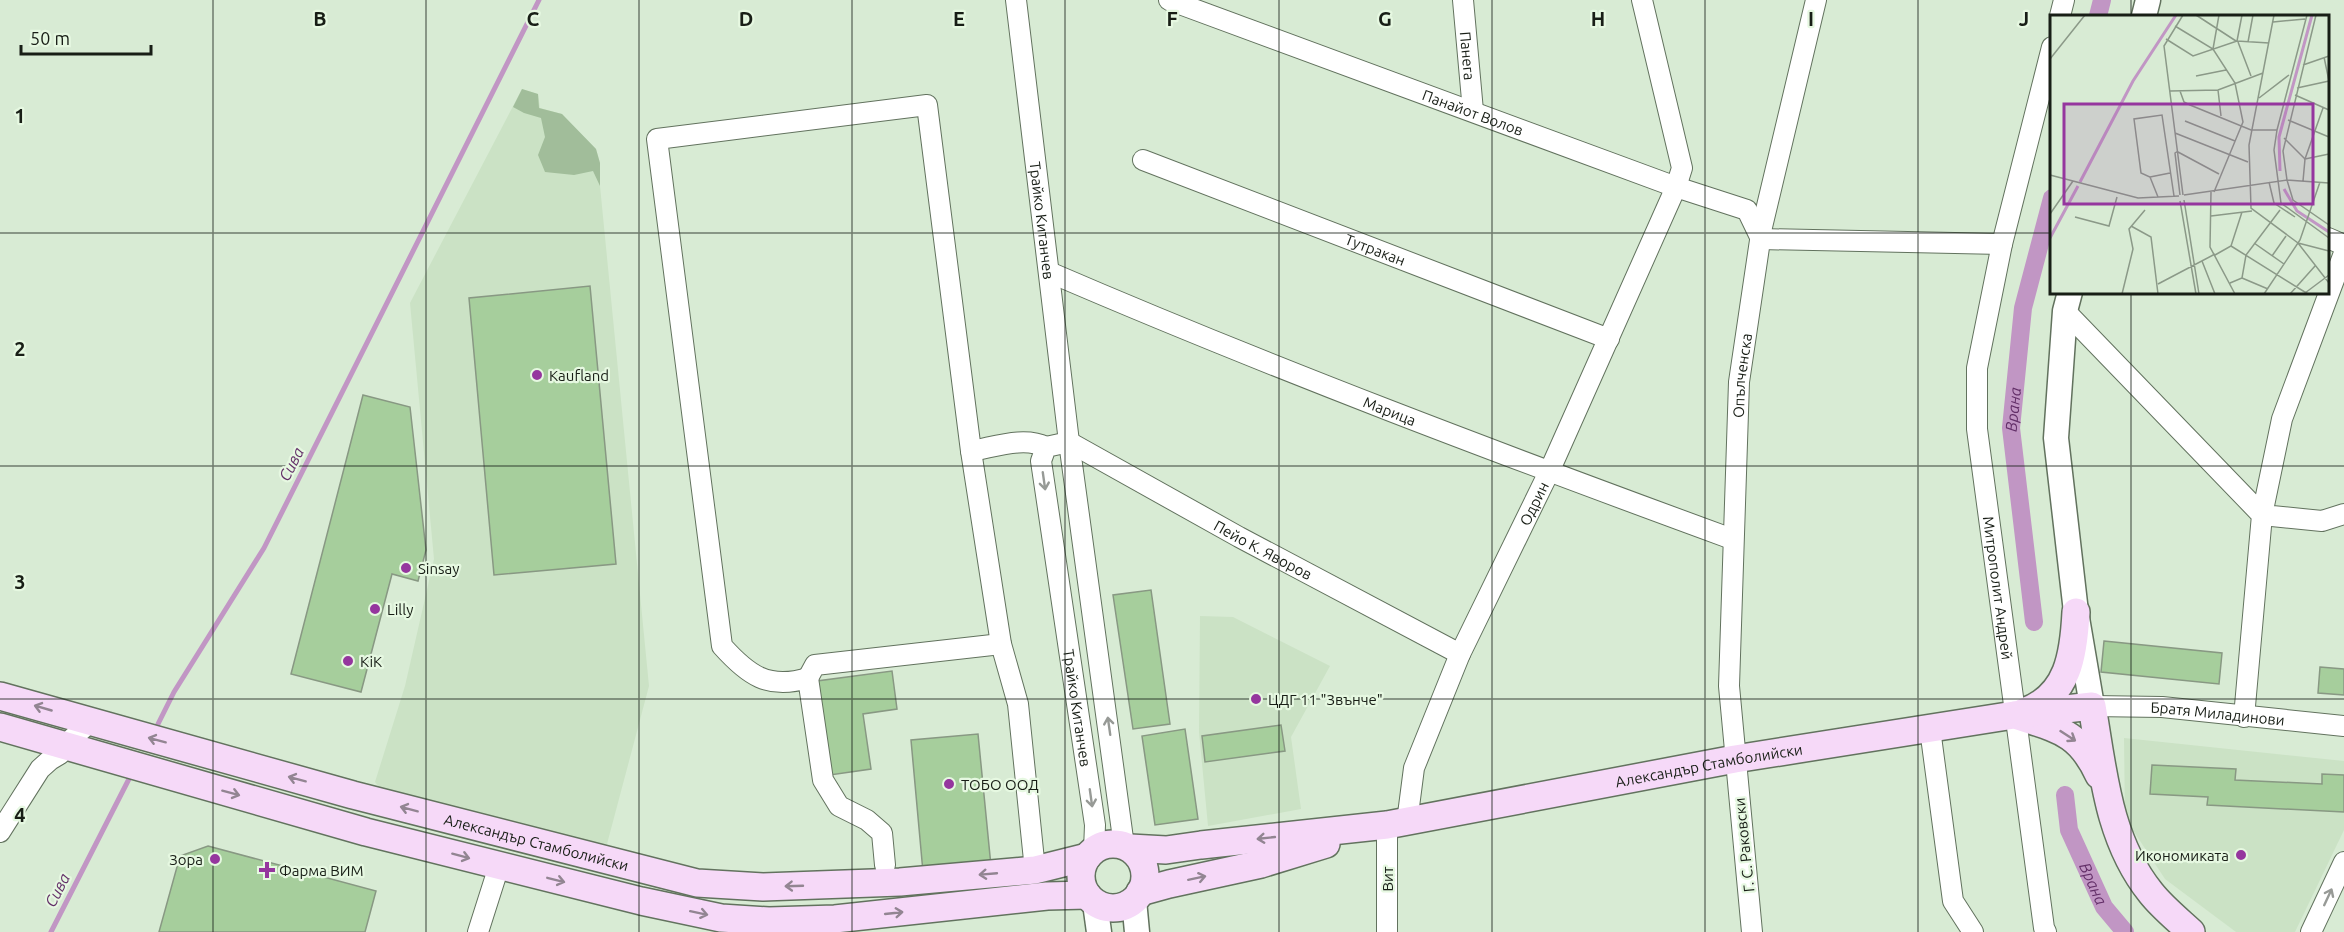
<svg xmlns="http://www.w3.org/2000/svg" width="2344" height="932" font-family="Ubuntu,sans-serif">
<rect width="100%" height="100%" fill="#d8ebd4"/>
<g fill="#cbe2c5">
<path d="M 522,89 L 538,94 L 540,108 L 562,114 L 596,149 L 600,163 L 600,186 L 649,686 L 607,844 L 580,842 L 384,793 L 375,782 L 405,686 L 434,559 L 410,303 Z"/>
<path d="M 1200,616 L 1233,617 L 1330,666 L 1291,737 L 1301,809 L 1208,826 L 1199,732 Z"/>
<path d="M 2124,738 L 2344,761 L 2344,830 L 2295,932 L 2236,932 L 2165,879 L 2125,818 Z"/>
</g>
<path fill="#a1bd9a" d="M 522,89 L 538,94 L 539,108 L 562,114 L 596,149 L 600,163 L 600,186 L 593,171 L 574,175 L 545,172 L 538,155 L 545,137 L 541,118 L 524,113 L 513,107 Z"/>
<g fill="none" stroke-linecap="round" stroke-linejoin="round">
<g stroke="#c196c4" stroke-width="5">
<path d="M 155,730 L 174,692 L 264,548 L 539,0"/>
<path d="M 51,932 L 132,773"/>
</g>
<g stroke="#c196c4" stroke-width="18">
<path d="M 2098,16 L 2102,0"/>
<path id="s1" d="M 2034,622 L 2011,428 L 2023,308 L 2052,198"/>
<path id="s2" d="M 2065,795 L 2069,830 L 2104,907 L 2125,932"/>
</g>
</g>
<g fill="#a6ce9c" stroke="#889883" stroke-width="1.5">
<path d="M 590,286 L 616,564 L 494,575 L 469,298 Z"/>
<path d="M 363,395 L 410,407 L 426,550 L 418,581 L 392,574 L 361,692 L 291,674 Z"/>
<path d="M 1151,590 L 1170,724 L 1133,729 L 1113,595 Z"/>
<path d="M 2104,641 L 2222,653 L 2219,684 L 2101,672 Z"/>
<path d="M 2320,667 L 2344,669 L 2344,695 L 2318,693 Z"/>
<path d="M 892,671 L 897,709 L 863,714 L 871,769 L 830,775 L 817,681 Z"/>
<path d="M 1281,725 L 1285,751 L 1205,762 L 1202,736 Z"/>
<path d="M 1185,729 L 1198,819 L 1155,825 L 1142,736 Z"/>
<path d="M 978,734 L 991,866 L 923,872 L 911,740 Z"/>
<path d="M 2152,765 L 2236,769 L 2235,780 L 2322,784 L 2322,774 L 2344,775 L 2344,812 L 2207,805 L 2208,797 L 2150,794 Z"/>
<path d="M 208,846 L 376,891 L 365,932 L 159,932 L 180,856 Z"/>
</g>
<g fill="none" stroke-linecap="round" stroke-linejoin="round">
<defs>
<g id="minor">
<path id="s3" d="M 1016,0 L 1069,442 L 1124,846"/>
<path id="s4" d="M 1169,0 L 1676,187 L 1747,210 L 1761,239 L 2002,244 L 1977,368 L 1977,429 L 2044,928 L 2046,932"/>
<path id="s5" d="M 1463,0 L 1473,111"/>
<path d="M 2060,16 L 2064,0"/>
<path id="s6" d="M 1143,160 L 1609,339"/>
<path d="M 2328,238 L 2344,245"/>
<path d="M 2002,244 L 2052,47"/>
<path d="M 2344,253 L 2282,419 L 2262,515 L 2322,521 L 2344,514"/>
<path id="s7" d="M 1049,272 C 1274,369 1503,455 1732,539"/>
<path d="M 2065,311 L 2262,515 L 2244,717"/>
<path id="s8" d="M 1069,442 L 1239,537 L 1460,654"/>
<path id="s9" d="M 1069,442 L 1046,447 L 1041,461 L 1095,825 L 1094,850"/>
<path d="M 971,451 C 995,447 1024,436 1046,447"/>
<path d="M 808,678 L 815,665 L 1001,644"/>
<path id="s10" d="M 2092,706 L 2162,707 L 2344,726"/>
<path d="M 1930,729 L 1953,901 L 1973,932"/>
<path id="s11" d="M 1407,822 L 1414,768 L 1460,654 L 1549,472 L 1676,187 L 1682,168 L 1642,0"/>
<path d="M 1387,825 L 1387,932"/>
<path d="M 0,832 L 40,769 L 50,760 L 60,754 L 65,745 L 90,722"/>
<path d="M 885,865 L 882,833 L 867,820 L 839,806 L 823,780 L 808,678 C 768,690 748,675 722,646 L 657,139 L 927,105 L 971,451 L 1001,644 L 1018,704 L 1035,870"/>
<path d="M 478,932 L 499,866"/>
<path id="s12" d="M 1752,932 L 1729,686 L 1739,382 L 1762,227 L 1816,0"/>
<path d="M 2311,932 L 2344,862"/>
</g>
<g id="tertiary">
<path d="M 2144,16 L 2148,0"/>
<path d="M 2070,292 L 2065,311 L 2056,438 L 2076,612 L 2092,706"/>
<path d="M 1134,900 L 1137,932"/>
<path d="M 1095,903 L 1099,932"/>
</g>
<g id="secondary">
<path id="s13" d="M 0,696 L 353,795 L 697,883 L 763,887 L 900,882 L 1035,870 L 1087,857"/>
<path d="M 2024,712 C 2069,696 2074,653 2076,612"/>
<path d="M 2021,717 C 2061,730 2080,734 2099,775"/>
<path d="M 0,727 L 366,832 L 641,901 L 721,918 L 769,921 L 835,919 L 1047,896 L 1087,895"/>
<circle cx="1113" cy="876" r="32"/>
<path id="s14" d="M 1130,848 L 1166,850 L 1201,845 L 1387,825 L 1735,759 L 2014,715 L 2092,706 C 2103,771 2108,840 2151,893 C 2162,907 2178,920 2191,932"/>
<path d="M 1140,892 L 1169,884 L 1261,864 L 1326,844"/>
</g>
</defs>
<use href="#minor" stroke="#62725e" stroke-width="22"/>
<use href="#tertiary" stroke="#62725e" stroke-width="27"/>
<use href="#secondary" stroke="#62725e" stroke-width="30"/>
<use href="#minor" stroke="#fff" stroke-width="20"/>
<use href="#tertiary" stroke="#fff" stroke-width="24"/>
<use href="#secondary" stroke="#f6d9f8" stroke-width="27"/>
</g>
<defs><path id="oneway-shaft" d="M-6 0H5M1.5-3L5.5 0L1.5 3" fill="none" stroke-width="1.6" stroke-linecap="round" stroke-linejoin="round" transform="scale(1.5)"/></defs>
<g stroke="#979a96">
<use href="#oneway-shaft" transform="translate(1044 481) rotate(82)"/>
<use href="#oneway-shaft" transform="translate(1109 726) rotate(-98)"/>
<use href="#oneway-shaft" transform="translate(1091 798) rotate(82)"/>
<use href="#oneway-shaft" transform="translate(2328 897) rotate(-65)"/>
</g>
<g stroke="#928592">
<use href="#oneway-shaft" transform="translate(43 708) rotate(-164)"/>
<use href="#oneway-shaft" transform="translate(2068 736) rotate(33)"/>
<use href="#oneway-shaft" transform="translate(157 740) rotate(-165)"/>
<use href="#oneway-shaft" transform="translate(297 779) rotate(-165)"/>
<use href="#oneway-shaft" transform="translate(231 793) rotate(15)"/>
<use href="#oneway-shaft" transform="translate(409 809) rotate(-165)"/>
<use href="#oneway-shaft" transform="translate(1266 838) rotate(174)"/>
<use href="#oneway-shaft" transform="translate(461 856) rotate(15)"/>
<use href="#oneway-shaft" transform="translate(988 874) rotate(175)"/>
<use href="#oneway-shaft" transform="translate(1197 878) rotate(-12)"/>
<use href="#oneway-shaft" transform="translate(556 880) rotate(14)"/>
<use href="#oneway-shaft" transform="translate(794 886) rotate(178)"/>
<use href="#oneway-shaft" transform="translate(699 913) rotate(12)"/>
<use href="#oneway-shaft" transform="translate(894 913) rotate(-6)"/>
</g>
<path fill="none" stroke="#181e16" stroke-width="1.5" stroke-opacity="0.55" d="M 213,0 L 213,932M 426,0 L 426,932M 639,0 L 639,932M 852,0 L 852,932M 1065,0 L 1065,932M 1279,0 L 1279,932M 1492,0 L 1492,932M 1705,0 L 1705,932M 1918,0 L 1918,932M 2131,0 L 2131,16M 0,233 L 2052,233M 2328,233 L 2344,233M 2131,292 L 2131,932M 0,466 L 2344,466M 0,699 L 2344,699"/>
<g fill="#95369e" stroke="#e6f8e1" stroke-width="2">
<circle cx="537" cy="375" r="6"/>
<circle cx="406" cy="568" r="6"/>
<circle cx="375" cy="609" r="6"/>
<circle cx="348" cy="661" r="6"/>
<circle cx="1256" cy="699" r="6"/>
<circle cx="949" cy="784" r="6"/>
<circle cx="2241" cy="855" r="6"/>
<circle cx="215" cy="859" r="6"/>
<path d="M264 861h6v6h6v6h-6v6h-6v-6h-6v-6h6z"/>
</g>
<g text-anchor="middle" dominant-baseline="central" stroke-width="4.5" stroke-linejoin="round" paint-order="stroke">
<g font-size="15" fill="#181e16" stroke="#e6f8e1">
<text stroke="none"><textPath href="#s5" startOffset="56">Панега</textPath></text>
<text stroke="none"><textPath href="#s4" startOffset="324">Панайот Волов</textPath></text>
<text stroke="none"><textPath href="#s3" startOffset="222">Трайко Китанчев</textPath></text>
<text stroke="none"><textPath href="#s6" startOffset="249">Тутракан</textPath></text>
<text stroke="none"><textPath href="#s12" startOffset="558">Опълченска</textPath></text>
<text stroke="none"><textPath href="#s7" startOffset="368">Марица</textPath></text>
<text stroke="none"><textPath href="#s11" startOffset="345">Одрин</textPath></text>
<text stroke="none"><textPath href="#s8" startOffset="222">Пейо К. Яворов</textPath></text>
<text stroke="none"><textPath href="#s4" startOffset="1236">Митрополит Андрей</textPath></text>
<text stroke="none"><textPath href="#s9" startOffset="288">Трайко Китанчев</textPath></text>
<text stroke="none"><textPath href="#s10" startOffset="126">Братя Миладинови</textPath></text>
<text stroke="none"><textPath href="#s14" startOffset="586">Александър Стамболийски</textPath></text>
<text stroke="none"><textPath href="#s13" startOffset="556">Александър Стамболийски</textPath></text>
<text transform="translate(1744 845) rotate(-96)">Г. С. Раковски</text>
<text transform="translate(1387 879) rotate(-90)">Вит</text>
</g>
<g font-size="15" fill="#181e16" stroke="#e6f8e1" text-anchor="start">
<text x="549" y="375">Kaufland</text>
<text x="418" y="568">Sinsay</text>
<text x="387" y="609">Lilly</text>
<text x="360" y="661">KiK</text>
<text x="1268" y="699">ЦДГ 11 "Звънче"</text>
<text x="961" y="784">ТОБО ООД</text>
<text x="2229" y="855" text-anchor="end">Икономиката</text>
<text x="203" y="859" text-anchor="end">Зора</text>
<text x="279" y="870">Фарма ВИМ</text>
</g>
<g font-size="16" font-style="italic" fill="#632f68" stroke="#e6f8e1">
<text stroke="none"><textPath href="#s1" startOffset="214">Врана</textPath></text>
<text transform="translate(291 464) rotate(-63)">Сива</text>
<text stroke="none"><textPath href="#s2" startOffset="94">Врана</textPath></text>
<text transform="translate(57 890) rotate(-63)">Сива</text>
</g>
</g>
<g transform="translate(2050 15)">
<rect width="279" height="279" fill="#d8ebd4"/>
<path fill="none" stroke="#c196c4" stroke-width="3" d="M 230,156 L 229,122 L 262,0M 30,167 L 83,66 L 126,0M 234,174 L 247,196 L 279,217M 0,223 L 28,171"/>
<path fill="none" stroke="#8b9988" stroke-width="1.5" d="M 133,0 L 114,31 L 133,180M 146,0 L 186,26M 224,0 L 199,130 L 201,193 L 248,228 L 279,268M 266,0 L 233,136 L 237,165 L 279,168M 223,7 L 255,4M 125,11 L 163,34 L 185,68 L 193,107 L 164,177M 116,24 L 143,41 L 187,26 L 219,28M 187,26 L 192,0M 188,27 L 201,61M 198,27 L 203,0M 163,34 L 169,0M 274,42 L 279,66M 0,44 L 35,0M 253,50 L 279,41M 146,61 L 176,55M 247,73 L 279,66M 168,75 L 171,101M 120,76 L 168,75 L 213,58M 130,76 L 134,87 L 140,90 L 201,115 L 227,115 L 224,135 L 231,188 L 279,223M 245,80 L 279,95M 209,83 L 239,60M 273,93 L 255,144 L 279,139M 238,105 L 279,122M 135,106 L 185,126M 227,115 L 257,0M 125,118 L 198,147M 234,123 L 255,144 L 253,166M 128,136 L 125,138 L 130,180M 128,137 L 169,159M 0,160 L 88,183 L 129,181M 100,162 L 120,158M 219,167 L 224,188 L 245,202M 161,177 L 160,232 L 185,279M 134,180 L 237,165 L 243,185 L 279,210M 108,182 L 100,162 L 91,158 L 84,104 L 112,100 L 124,181M 134,185 L 149,279M 130,186 L 146,279M 0,199 L 23,166M 161,201 L 202,196M 25,202 L 59,211 L 67,182M 81,211 L 101,222 L 108,279M 204,228 L 234,249M 248,228 L 279,236M 181,231 L 258,279M 165,240 L 181,231 L 192,197M 222,241 L 236,221M 152,246 L 165,279M 192,263 L 218,274M 180,268 L 192,263 L 196,240 L 230,195M 108,269 L 165,239M 255,278 L 279,260M 72,279 L 83,234 L 79,214 L 95,195M 214,279 L 250,225 L 270,167M 240,279 L 265,251"/>
<path fill="#95369e" fill-opacity="0.15" stroke="#95369e" stroke-width="3" d="M 14,89 L 263,89 L 263,189 L 14,189 Z"/>
<rect width="279" height="279" fill="none" stroke="#181e16" stroke-width="3"/>
</g>
<g font-size="20" text-anchor="middle" font-weight="bold" fill="#181e16" stroke="#e6f8e1" stroke-width="4.5" stroke-linejoin="round" paint-order="stroke">
<text x="320" y="26">B</text>
<text x="533" y="26">C</text>
<text x="746" y="26">D</text>
<text x="959" y="26">E</text>
<text x="1172" y="26">F</text>
<text x="1385" y="26">G</text>
<text x="1598" y="26">H</text>
<text x="1811" y="26">I</text>
<text x="2024" y="26">J</text>
<text x="20" y="123">1</text>
<text x="20" y="356">2</text>
<text x="20" y="589">3</text>
<text x="20" y="822">4</text>
</g>
<path d="M21 45v9h130v-9" fill="none" stroke="#181e16" stroke-width="3"/>
<text x="30" y="45" font-size="18" fill="#181e16" stroke="#e6f8e1" stroke-width="4.5" paint-order="stroke">50 m</text>
</svg>
